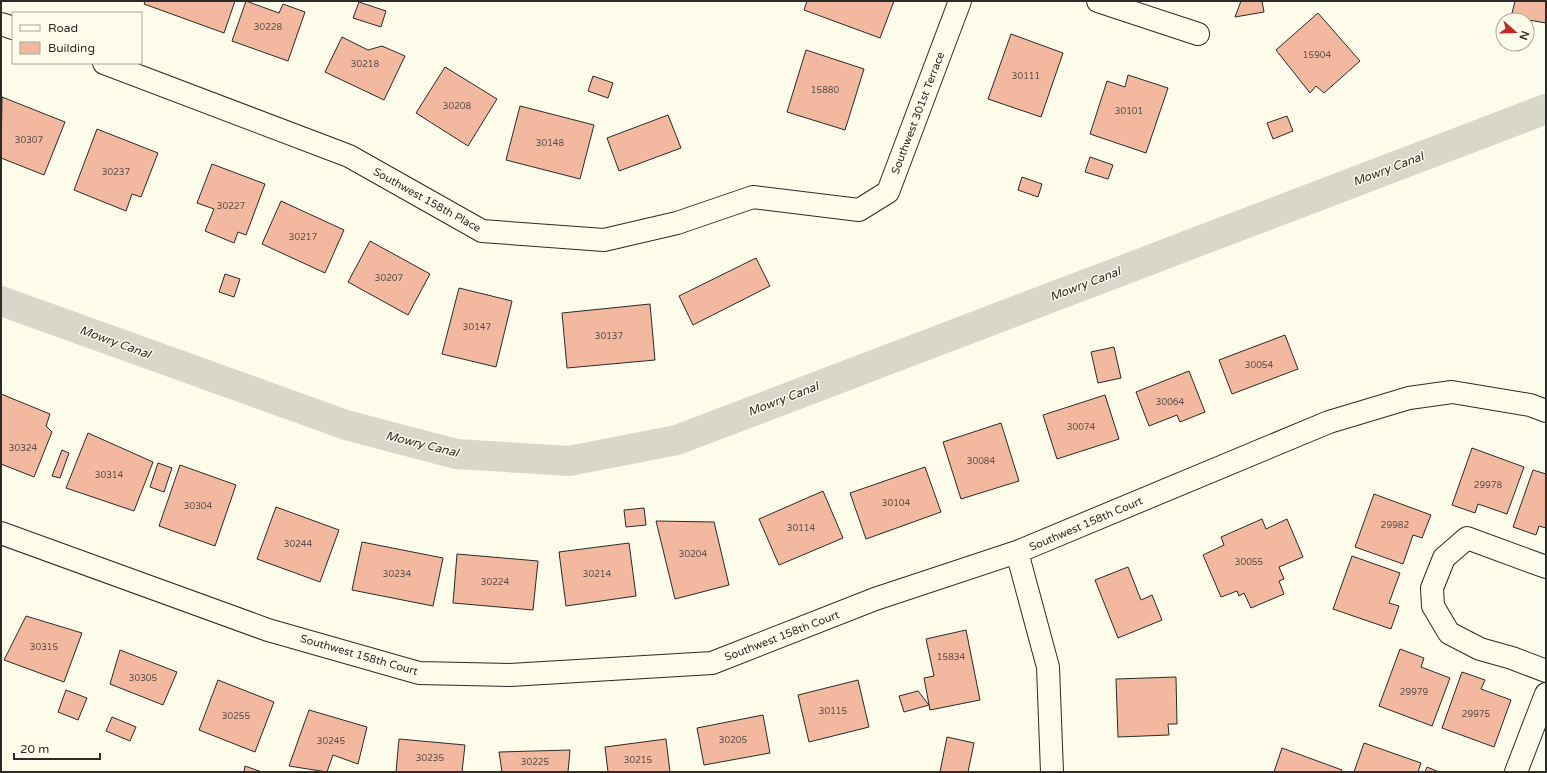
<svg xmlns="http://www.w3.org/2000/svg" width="1547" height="773" font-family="'Varela Round',sans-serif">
<rect width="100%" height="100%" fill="#fdfbea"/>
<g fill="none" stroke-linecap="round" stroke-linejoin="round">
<path stroke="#d8d7c9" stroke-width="30" d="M 1,301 L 346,425 L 456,454 L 569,461 L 677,440 L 1546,109"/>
</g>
<g fill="#f2b8a0" stroke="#2b2b2b">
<path d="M 145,1 L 235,1 L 224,33 L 144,4 Z"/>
<path d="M 246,1 L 279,13 L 283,4 L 305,12 L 288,61 L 232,41 Z"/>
<path d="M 807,1 L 894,1 L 880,38 L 804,10 Z"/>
<path d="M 1241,1 L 1262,1 L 1264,12 L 1235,17 Z"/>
<path d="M 1515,1 L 1546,1 L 1546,23 L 1511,17 Z"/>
<path d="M 359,2 L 386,11 L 381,27 L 353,18 Z"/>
<path d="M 1318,13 L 1360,61 L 1324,93 L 1316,86 L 1310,93 L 1276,50 Z"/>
<path d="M 1011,34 L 1063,53 L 1041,117 L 988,99 Z"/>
<path d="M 342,37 L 368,50 L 382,46 L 405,56 L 384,100 L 325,72 Z"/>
<path d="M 806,50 L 864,69 L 845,130 L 787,112 Z"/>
<path d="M 445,67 L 497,99 L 468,146 L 416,113 Z"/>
<path d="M 1128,75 L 1168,88 L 1146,153 L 1090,134 L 1107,81 L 1125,87 Z"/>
<path d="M 593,76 L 613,83 L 608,98 L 588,91 Z"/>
<path d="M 2,97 L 65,122 L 44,175 L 1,158 Z"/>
<path d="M 520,106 L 594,125 L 580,179 L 506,160 Z"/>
<path d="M 668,115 L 681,148 L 619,171 L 607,138 Z"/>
<path d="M 1287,116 L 1293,131 L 1273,139 L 1267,123 Z"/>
<path d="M 97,129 L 158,153 L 141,197 L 132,194 L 126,211 L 74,190 Z"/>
<path d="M 1090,157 L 1113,165 L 1108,179 L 1085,172 Z"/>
<path d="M 212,164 L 265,184 L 246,235 L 238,232 L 234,243 L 205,231 L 214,209 L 197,203 Z"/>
<path d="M 1022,177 L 1042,184 L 1038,197 L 1018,190 Z"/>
<path d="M 281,201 L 344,230 L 325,273 L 262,244 Z"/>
<path d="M 370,241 L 430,274 L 408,315 L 348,282 Z"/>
<path d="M 756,258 L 770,286 L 693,325 L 679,296 Z"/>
<path d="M 225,274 L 240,279 L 234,297 L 219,292 Z"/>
<path d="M 459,288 L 512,301 L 496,367 L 442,354 Z"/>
<path d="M 650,304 L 655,360 L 567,368 L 562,313 Z"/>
<path d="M 1285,335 L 1298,369 L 1232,394 L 1219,360 Z"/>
<path d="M 1114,347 L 1121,378 L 1098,383 L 1091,352 Z"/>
<path d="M 1189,371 L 1205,412 L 1180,422 L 1177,415 L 1149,426 L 1136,392 Z"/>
<path d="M 1,394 L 50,414 L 46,426 L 52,432 L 34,477 L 1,464 Z"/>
<path d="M 1105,395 L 1119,439 L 1057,459 L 1043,415 Z"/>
<path d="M 1001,423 L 1019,481 L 961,499 L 943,442 Z"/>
<path d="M 88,433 L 153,462 L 134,511 L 66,488 Z"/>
<path d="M 1472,448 L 1524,467 L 1507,514 L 1478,504 L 1475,513 L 1452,505 Z"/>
<path d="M 62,450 L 69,453 L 60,478 L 52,476 Z"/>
<path d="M 158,463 L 172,468 L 164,492 L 150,487 Z"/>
<path d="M 180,465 L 236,485 L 215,546 L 159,526 Z"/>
<path d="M 925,467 L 941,512 L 866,539 L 850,493 Z"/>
<path d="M 1533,470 L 1546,474 L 1546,528 L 1539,526 L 1536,535 L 1513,527 Z"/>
<path d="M 823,491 L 843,538 L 779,565 L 759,519 Z"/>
<path d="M 1374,494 L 1431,515 L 1422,538 L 1413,535 L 1403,564 L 1355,547 Z"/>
<path d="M 276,507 L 339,530 L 320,582 L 257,559 Z"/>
<path d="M 644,508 L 646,525 L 626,527 L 624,510 Z"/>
<path d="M 1262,519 L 1266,529 L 1287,519 L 1303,557 L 1279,567 L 1284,579 L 1279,581 L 1284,594 L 1251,608 L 1244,593 L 1239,596 L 1237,591 L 1221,597 L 1203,555 L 1224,545 L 1221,537 Z"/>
<path d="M 656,521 L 714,522 L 729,585 L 675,599 Z"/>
<path d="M 362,542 L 443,558 L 433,606 L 352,590 Z"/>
<path d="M 629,543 L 636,596 L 566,606 L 559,552 Z"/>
<path d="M 457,554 L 538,561 L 533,610 L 453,603 Z"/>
<path d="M 1352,556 L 1400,573 L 1389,603 L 1399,606 L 1391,629 L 1333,609 Z"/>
<path d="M 1128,567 L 1141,600 L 1152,595 L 1162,620 L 1118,638 L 1095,580 Z"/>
<path d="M 26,616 L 82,633 L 64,682 L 4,660 Z"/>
<path d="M 966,630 L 980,700 L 930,710 L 924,678 L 934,676 L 926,639 Z"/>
<path d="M 1400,649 L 1424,658 L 1421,667 L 1450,678 L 1432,726 L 1379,706 Z"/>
<path d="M 120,650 L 177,672 L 163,705 L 110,684 Z"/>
<path d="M 1462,672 L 1485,680 L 1481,689 L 1511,700 L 1494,747 L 1442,728 Z"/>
<path d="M 1176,677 L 1177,724 L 1168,724 L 1169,735 L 1118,737 L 1116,679 Z"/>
<path d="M 218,680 L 274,702 L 255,752 L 199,730 Z"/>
<path d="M 858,680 L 869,727 L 809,742 L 798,695 Z"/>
<path d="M 66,690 L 87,698 L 78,720 L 58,712 Z"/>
<path d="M 918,691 L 929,705 L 904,712 L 899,696 Z"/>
<path d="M 309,710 L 367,727 L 358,764 L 333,755 L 327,772 L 289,766 Z"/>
<path d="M 763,715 L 770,753 L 704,765 L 697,728 Z"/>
<path d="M 112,717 L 136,727 L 130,741 L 106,731 Z"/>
<path d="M 947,737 L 974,743 L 968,772 L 940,772 Z"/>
<path d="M 399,739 L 465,745 L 462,772 L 396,772 Z"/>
<path d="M 666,739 L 670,772 L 608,772 L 605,747 Z"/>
<path d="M 1364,743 L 1421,763 L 1418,772 L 1354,772 Z"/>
<path d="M 1282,748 L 1342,770 L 1341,772 L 1274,772 Z"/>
<path d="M 570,750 L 568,772 L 502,772 L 499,752 Z"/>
<path d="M 245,766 L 259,771 L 263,772 L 244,772 Z"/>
<path d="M 1427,767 L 1439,772 L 1425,772 Z"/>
</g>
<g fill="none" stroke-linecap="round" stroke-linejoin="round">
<defs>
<g id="minor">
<path d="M 1098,1 L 1198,34"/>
<path d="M 1,24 L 13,28"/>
<path d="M 104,63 L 349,156 L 482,231 L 604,240 L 677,223 L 753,197 L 859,210 L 888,192 L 960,1"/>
<path d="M 1,533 L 268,630 L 419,673 L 510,675 L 712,663 L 875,599 L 1017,552 L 1329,422 L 1409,398 L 1452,392 L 1530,405 L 1546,411"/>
<path d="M 1017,552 L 1048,667 L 1052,772"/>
<path d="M 1546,567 L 1467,538 L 1444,558 L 1432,588 L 1433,606 L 1449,633 L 1480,649 L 1512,658 L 1546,671"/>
<path d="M 1516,772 L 1546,694"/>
</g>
</defs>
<use href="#minor" stroke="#2b2b2b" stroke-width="24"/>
<use href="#minor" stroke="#fdfbea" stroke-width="22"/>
</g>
<g text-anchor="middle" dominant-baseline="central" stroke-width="3" stroke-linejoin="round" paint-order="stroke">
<g font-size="9" fill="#5d4e48">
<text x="268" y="27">30228</text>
<text x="1317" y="55">15904</text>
<text x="365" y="64">30218</text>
<text x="1026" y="76">30111</text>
<text x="825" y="90">15880</text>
<text x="457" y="106">30208</text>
<text x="1129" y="111">30101</text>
<text x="29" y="140">30307</text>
<text x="550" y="143">30148</text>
<text x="116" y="172">30237</text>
<text x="231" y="206">30227</text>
<text x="303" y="237">30217</text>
<text x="389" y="278">30207</text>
<text x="477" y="327">30147</text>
<text x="609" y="336">30137</text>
<text x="1259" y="365">30054</text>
<text x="1170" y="402">30064</text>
<text x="1081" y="427">30074</text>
<text x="23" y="448">30324</text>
<text x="981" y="461">30084</text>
<text x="109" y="475">30314</text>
<text x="1488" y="485">29978</text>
<text x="896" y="503">30104</text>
<text x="198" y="506">30304</text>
<text x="1395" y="525">29982</text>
<text x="801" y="528">30114</text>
<text x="298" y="544">30244</text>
<text x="693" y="554">30204</text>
<text x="1249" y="562">30055</text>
<text x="397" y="574">30234</text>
<text x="597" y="574">30214</text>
<text x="495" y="582">30224</text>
<text x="44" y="647">30315</text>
<text x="951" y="657">15834</text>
<text x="143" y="678">30305</text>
<text x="1414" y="692">29979</text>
<text x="833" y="711">30115</text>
<text x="1476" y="714">29975</text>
<text x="236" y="716">30255</text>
<text x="733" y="740">30205</text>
<text x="331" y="741">30245</text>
<text x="430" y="758">30235</text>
<text x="638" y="760">30215</text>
<text x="535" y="762">30225</text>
</g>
<g font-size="11" fill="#2b2b2b" stroke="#fdfbea">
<text transform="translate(918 113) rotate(-69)">Southwest 301st Terrace</text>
<text transform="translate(427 200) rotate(29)">Southwest 158th Place</text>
<text transform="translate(1086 524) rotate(-23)">Southwest 158th Court</text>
<text transform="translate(782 636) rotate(-21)">Southwest 158th Court</text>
<text transform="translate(359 655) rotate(16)">Southwest 158th Court</text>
</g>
<g font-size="12" font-style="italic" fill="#2b2b2b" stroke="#fdfbea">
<text transform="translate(1388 169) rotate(-21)">Mowry Canal</text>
<text transform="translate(1085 284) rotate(-21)">Mowry Canal</text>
<text transform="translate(115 342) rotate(20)">Mowry Canal</text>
<text transform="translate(783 399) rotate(-21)">Mowry Canal</text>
<text transform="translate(422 444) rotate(14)">Mowry Canal</text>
</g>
</g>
<rect width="1547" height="773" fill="none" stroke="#2b2b2b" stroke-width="4"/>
<rect x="12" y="12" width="130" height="52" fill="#fdfbea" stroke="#a9a89e"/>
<rect x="20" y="25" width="20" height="6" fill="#fdfbea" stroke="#a9a89e"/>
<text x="48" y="32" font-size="12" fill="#2b2b2b">Road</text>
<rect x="20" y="42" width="20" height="12" fill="#f2b8a0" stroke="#a9a89e"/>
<text x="48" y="52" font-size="12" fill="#2b2b2b">Building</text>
<g transform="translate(1515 32) rotate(110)"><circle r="19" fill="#fdfbea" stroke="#a9a89e"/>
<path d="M0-3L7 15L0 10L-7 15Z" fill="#c62828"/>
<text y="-6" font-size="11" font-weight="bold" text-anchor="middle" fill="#2b2b2b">N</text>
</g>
<path d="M14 753v6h86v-6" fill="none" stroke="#2b2b2b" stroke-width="2"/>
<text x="20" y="753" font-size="12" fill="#2b2b2b" stroke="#fdfbea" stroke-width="3" paint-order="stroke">20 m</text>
</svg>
